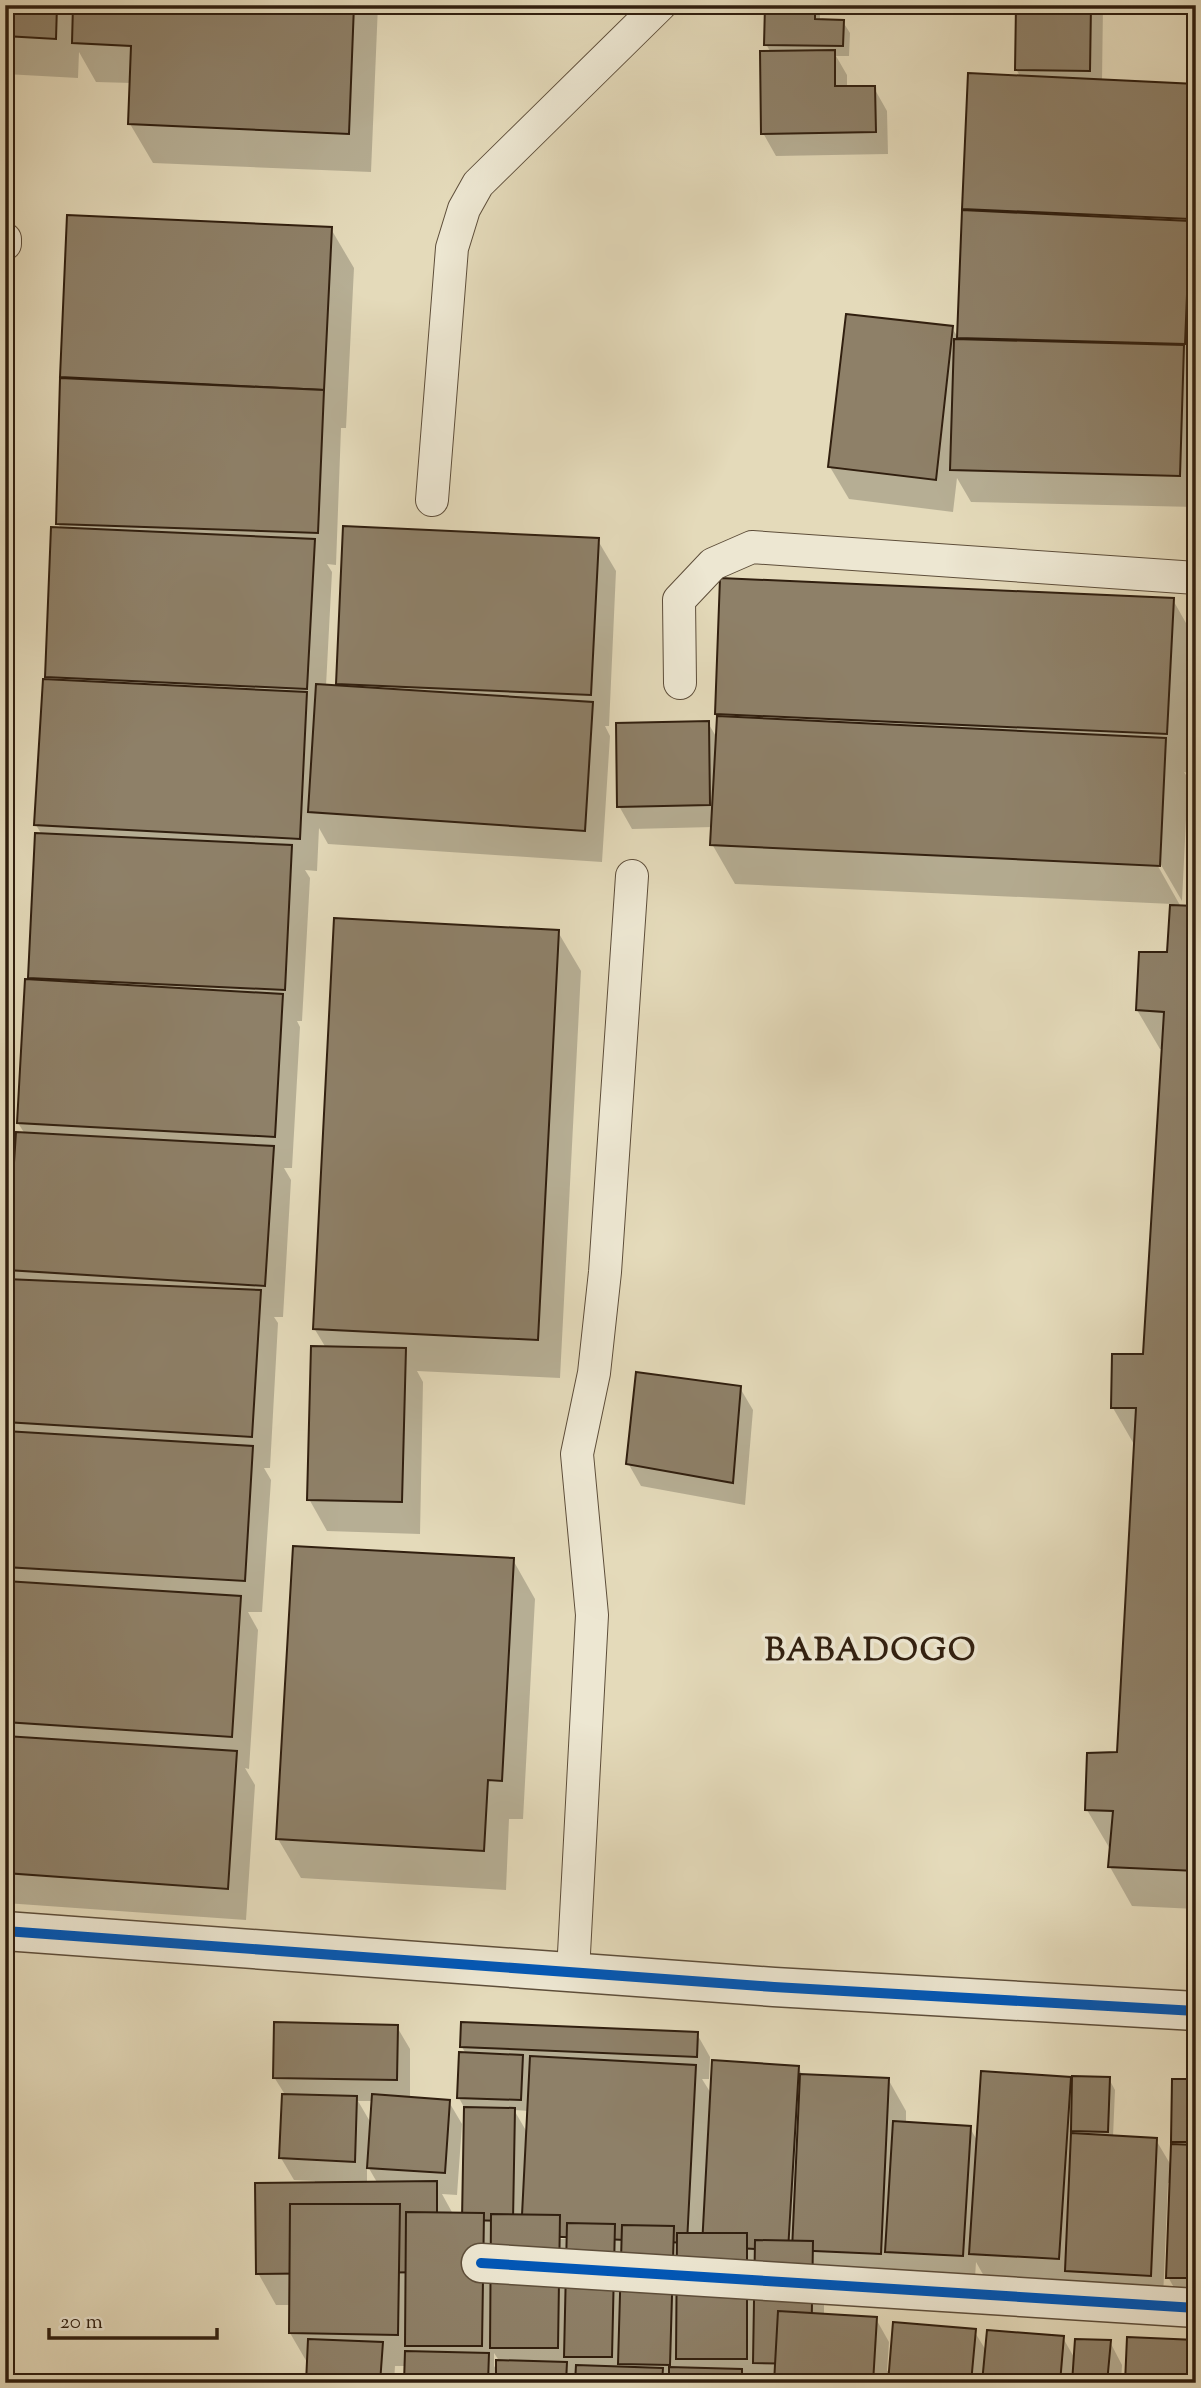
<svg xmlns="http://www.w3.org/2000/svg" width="1201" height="2388" font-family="'Sorts Mill Goudy',serif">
<rect width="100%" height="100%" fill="#e4daba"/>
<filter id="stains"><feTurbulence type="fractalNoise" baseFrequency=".00286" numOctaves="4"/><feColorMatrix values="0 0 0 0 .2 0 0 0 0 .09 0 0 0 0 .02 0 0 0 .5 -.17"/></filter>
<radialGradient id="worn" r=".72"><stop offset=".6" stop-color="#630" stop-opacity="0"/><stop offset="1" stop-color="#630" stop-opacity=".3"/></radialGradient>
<g fill="#0003" fill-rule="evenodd">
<path d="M 5,5 L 378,5 L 371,172 L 153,163 L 130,124 L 132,83 L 96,82 L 79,52 L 78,78 L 5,74 Z"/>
<path d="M 767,5 L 817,5 L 820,10 L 820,21 L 843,22 L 850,33 L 849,56 L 836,56 L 847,75 L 847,88 L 874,88 L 887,111 L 888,154 L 776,156 L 763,133 L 771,53 L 766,44 Z"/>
<path d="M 875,5 L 925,5 L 925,10 L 879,12 Z"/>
<path d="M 1017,5 L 1103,5 L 1102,81 L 1196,86 L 1196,507 L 971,502 L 957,478 L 953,512 L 849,499 L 830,467 L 952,328 L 959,339 L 963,212 L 966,212 L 963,208 L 1021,78 L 1016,69 Z"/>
<path d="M 331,229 L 354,268 L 346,428 L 341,428 L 336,565 L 327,564 L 332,572 L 326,686 L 340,687 L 338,683 L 597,539 L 616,571 L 609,726 L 605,726 L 610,736 L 602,862 L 328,844 L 319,828 L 317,871 L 305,870 L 310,878 L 302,1021 L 297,1021 L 300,1027 L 292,1168 L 284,1168 L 291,1180 L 283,1317 L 274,1317 L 278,1323 L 270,1468 L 264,1468 L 271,1480 L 262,1612 L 248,1612 L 258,1630 L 249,1769 L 245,1768 L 255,1785 L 246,1920 L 5,1903 L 5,1318 L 7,1280 L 15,1281 L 9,1270 L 25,1134 L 18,1123 L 29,981 L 37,835 L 42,835 L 36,825 L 49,681 L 46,676 L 61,529 L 58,523 L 61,376 Z"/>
<path d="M 1173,600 L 1195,639 L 1189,773 L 1184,772 L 1188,778 L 1182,901 L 1157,858 L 1154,859 L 1181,907 L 1196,908 L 1196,1909 L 1132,1906 L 1110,1867 L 1110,1849 L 1087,1810 L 1119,1754 L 1135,1446 L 1113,1408 L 1145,1355 L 1163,1049 L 1160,1049 L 1137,1010 L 1169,954 L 1172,904 L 735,884 L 712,844 L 713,827 L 632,829 L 619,806 L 708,723 L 717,738 L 717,714 Z"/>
<path d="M 558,932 L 581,971 L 560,1378 L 417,1371 L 423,1382 L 420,1534 L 327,1531 L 309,1499 L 326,1348 L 314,1328 Z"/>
<path d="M 740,1388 L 753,1410 L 745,1505 L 641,1486 L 628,1463 Z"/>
<path d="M 513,1560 L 535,1599 L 523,1819 L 509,1819 L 506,1890 L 301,1878 L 278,1839 Z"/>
<path d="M 397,2027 L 410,2049 L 410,2099 L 449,2102 L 462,2124 L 457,2195 L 442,2194 L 453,2214 L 464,2214 L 465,2109 L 459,2098 L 466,2054 L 462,2047 L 697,2034 L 710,2057 L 709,2079 L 702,2079 L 712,2095 L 798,2067 L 803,2076 L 888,2079 L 906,2111 L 906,2124 L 970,2128 L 978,2142 L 1069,2079 L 1074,2086 L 1109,2079 L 1115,2090 L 1113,2137 L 1156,2140 L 1172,2167 L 1176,2146 L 1173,2141 L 1196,2081 L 1196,2300 L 1181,2300 L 1168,2277 L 1171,2183 L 1168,2183 L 1163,2298 L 989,2285 L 976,2262 L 975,2278 L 824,2282 L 824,2316 L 876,2319 L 889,2342 L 887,2371 L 974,2331 L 987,2352 L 1063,2338 L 1075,2359 L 1110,2342 L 1122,2365 L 1121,2383 L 406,2383 L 406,2366 L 395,2366 L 394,2383 L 307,2383 L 308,2364 L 290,2333 L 291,2305 L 276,2305 L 258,2273 L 315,2184 L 315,2181 L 294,2180 L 281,2158 L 284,2093 L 274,2077 ZM 358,2101 L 374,2101 L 372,2125 ZM 514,2110 L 529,2111 L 528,2134 ZM 367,2165 L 378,2184 L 367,2184 ZM 558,2235 L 575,2236 L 575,2239 L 558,2239 ZM 494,2353 L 500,2362 L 498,2372 L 494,2366 Z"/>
</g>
<g fill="#8e8068" stroke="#311f0f" stroke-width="2">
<path d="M 5,5 L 57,5 L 56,39 L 5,36 Z"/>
<path d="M 73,5 L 354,5 L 349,134 L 128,124 L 131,46 L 72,43 Z"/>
<path d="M 765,5 L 815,5 L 815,19 L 844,20 L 843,46 L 764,45 Z"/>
<path d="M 1016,5 L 1091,5 L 1090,71 L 1015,70 Z"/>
<path d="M 835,50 L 835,86 L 875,86 L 876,132 L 761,134 L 760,51 Z"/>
<path d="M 968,73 L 1196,84 L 1190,219 L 962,209 Z"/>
<path d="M 962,210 L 1190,221 L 1185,344 L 957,338 Z"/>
<path d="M 67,215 L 332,227 L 324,390 L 60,377 Z"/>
<path d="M 846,314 L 953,326 L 936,480 L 828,467 Z"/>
<path d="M 954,339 L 1184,345 L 1180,476 L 950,470 Z"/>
<path d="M 60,378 L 324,390 L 318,533 L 56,524 Z"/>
<path d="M 343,526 L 599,538 L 591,695 L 336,684 Z"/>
<path d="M 51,527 L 315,539 L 307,689 L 45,677 Z"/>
<path d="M 720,578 L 1174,598 L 1167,734 L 715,714 Z"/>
<path d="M 43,679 L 307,692 L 300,839 L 34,825 Z"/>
<path d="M 316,684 L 593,702 L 585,831 L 308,812 Z"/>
<path d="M 717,716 L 1166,738 L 1160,866 L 710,845 Z"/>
<path d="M 709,721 L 710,805 L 617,807 L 616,723 Z"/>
<path d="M 35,833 L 292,845 L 285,990 L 28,978 Z"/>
<path d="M 1170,905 L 1196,906 L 1196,1871 L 1108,1867 L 1113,1811 L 1085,1810 L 1087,1753 L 1117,1752 L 1136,1408 L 1111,1408 L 1112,1354 L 1143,1354 L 1164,1012 L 1136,1010 L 1139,952 L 1167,952 Z"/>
<path d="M 334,918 L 559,930 L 538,1340 L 313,1329 Z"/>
<path d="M 25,979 L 283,994 L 275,1137 L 17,1123 Z"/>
<path d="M 16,1132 L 274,1146 L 265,1286 L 7,1270 Z"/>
<path d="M 6,1279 L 261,1290 L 252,1437 L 5,1422 Z"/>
<path d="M 311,1346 L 406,1348 L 402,1502 L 307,1500 Z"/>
<path d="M 636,1372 L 741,1386 L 733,1483 L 626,1464 Z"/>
<path d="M 5,1431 L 253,1446 L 245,1581 L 5,1567 Z"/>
<path d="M 293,1546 L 514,1558 L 502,1781 L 488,1780 L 484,1851 L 276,1839 Z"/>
<path d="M 5,1581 L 241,1596 L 232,1737 L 5,1722 Z"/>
<path d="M 5,1736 L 237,1751 L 228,1889 L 5,1873 Z"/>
<path d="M 274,2022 L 398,2025 L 397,2080 L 273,2078 Z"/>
<path d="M 461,2022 L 698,2032 L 697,2057 L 460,2047 Z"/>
<path d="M 459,2052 L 523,2055 L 521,2100 L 457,2098 Z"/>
<path d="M 530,2056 L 696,2065 L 687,2243 L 521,2235 Z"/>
<path d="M 712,2060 L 799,2066 L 788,2251 L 702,2246 Z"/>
<path d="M 981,2071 L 1071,2077 L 1059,2259 L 969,2254 Z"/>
<path d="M 800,2074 L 889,2078 L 881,2254 L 792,2250 Z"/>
<path d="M 1072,2076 L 1110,2077 L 1108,2132 L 1071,2131 Z"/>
<path d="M 1172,2079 L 1196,2079 L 1196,2142 L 1171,2142 Z"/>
<path d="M 282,2094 L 357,2096 L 355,2162 L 279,2158 Z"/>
<path d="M 372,2094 L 450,2100 L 445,2173 L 367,2168 Z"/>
<path d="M 464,2107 L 515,2108 L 513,2221 L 462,2220 Z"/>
<path d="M 893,2121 L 971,2126 L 963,2256 L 885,2252 Z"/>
<path d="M 1071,2133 L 1157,2138 L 1151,2276 L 1065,2271 Z"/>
<path d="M 1171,2144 L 1196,2145 L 1196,2278 L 1166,2278 Z"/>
<path d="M 437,2181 L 437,2272 L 256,2274 L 255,2183 Z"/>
<path d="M 290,2204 L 400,2204 L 398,2335 L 289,2333 Z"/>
<path d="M 406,2212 L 484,2213 L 482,2346 L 405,2346 Z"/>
<path d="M 491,2214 L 560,2215 L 558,2348 L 490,2348 Z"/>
<path d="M 567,2223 L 615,2224 L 612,2357 L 564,2357 Z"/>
<path d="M 622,2225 L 674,2226 L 670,2365 L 618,2364 Z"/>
<path d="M 677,2233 L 747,2233 L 747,2359 L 676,2359 Z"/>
<path d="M 755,2240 L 813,2241 L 811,2364 L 753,2363 Z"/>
<path d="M 778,2311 L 877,2317 L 873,2383 L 774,2383 Z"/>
<path d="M 893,2322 L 976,2329 L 971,2383 L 888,2383 Z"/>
<path d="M 987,2330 L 1064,2336 L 1060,2383 L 982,2383 Z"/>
<path d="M 1127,2337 L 1196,2340 L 1196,2383 L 1125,2383 Z"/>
<path d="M 308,2339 L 383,2342 L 380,2383 L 306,2383 Z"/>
<path d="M 1075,2339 L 1111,2340 L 1107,2383 L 1072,2383 Z"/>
<path d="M 405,2351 L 489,2353 L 488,2383 L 404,2383 Z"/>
<path d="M 496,2360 L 567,2362 L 566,2383 L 496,2383 Z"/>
<path d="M 576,2365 L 663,2368 L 662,2383 L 575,2383 Z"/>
<path d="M 669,2367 L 742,2369 L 742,2383 L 669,2383 Z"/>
<path d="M 748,2375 L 873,2379 L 873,2383 L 748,2383 Z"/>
</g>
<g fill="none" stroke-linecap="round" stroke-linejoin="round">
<defs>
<g id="lane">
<path d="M 5,239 L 5,244"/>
<path d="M 432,500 L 452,248 L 464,209 L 478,184 L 660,5"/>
<path d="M 680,683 L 679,600 L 713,564 L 752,547 L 1196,578"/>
<path d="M 573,1972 L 592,1615 L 577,1454 L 594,1373 L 605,1272 L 632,876"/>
</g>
<g id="street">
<path d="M 5,1931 L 774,1987 L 1196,2011"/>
<path d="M 481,2263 L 1196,2308"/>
</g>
</defs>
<use href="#lane" stroke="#5e4e3a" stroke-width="34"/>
<use href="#street" stroke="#5e4e3a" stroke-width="41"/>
<use href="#lane" stroke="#ede7d2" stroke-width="32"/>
<use href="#street" stroke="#ede7d2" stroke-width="38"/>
<defs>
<g id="cycleway">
<path d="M 5,1931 L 774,1987 L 1196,2011"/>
<path d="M 481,2263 L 1196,2308"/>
</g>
</defs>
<use href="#cycleway" stroke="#ede7d2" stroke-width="15"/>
<use href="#cycleway" stroke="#0057b8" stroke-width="10"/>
</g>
<g text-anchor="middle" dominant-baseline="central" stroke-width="7" stroke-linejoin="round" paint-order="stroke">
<g font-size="32" font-weight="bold" letter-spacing="2" fill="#311f0f" stroke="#ede7d2">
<text x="871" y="1652">BABADOGO</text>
</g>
</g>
<rect width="1201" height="2388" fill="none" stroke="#e4daba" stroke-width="28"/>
<rect x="7" y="7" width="1187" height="2374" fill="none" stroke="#311f0f" stroke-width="3.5"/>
<rect x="14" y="14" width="1173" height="2360" fill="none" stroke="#311f0f" stroke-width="2"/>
<path d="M49 2328v10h168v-10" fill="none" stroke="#311f0f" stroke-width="3.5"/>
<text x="60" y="2328" font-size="21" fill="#311f0f" stroke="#ede7d2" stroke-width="5" paint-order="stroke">20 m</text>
<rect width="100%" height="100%" filter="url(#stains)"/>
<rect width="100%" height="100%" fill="url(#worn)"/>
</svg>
